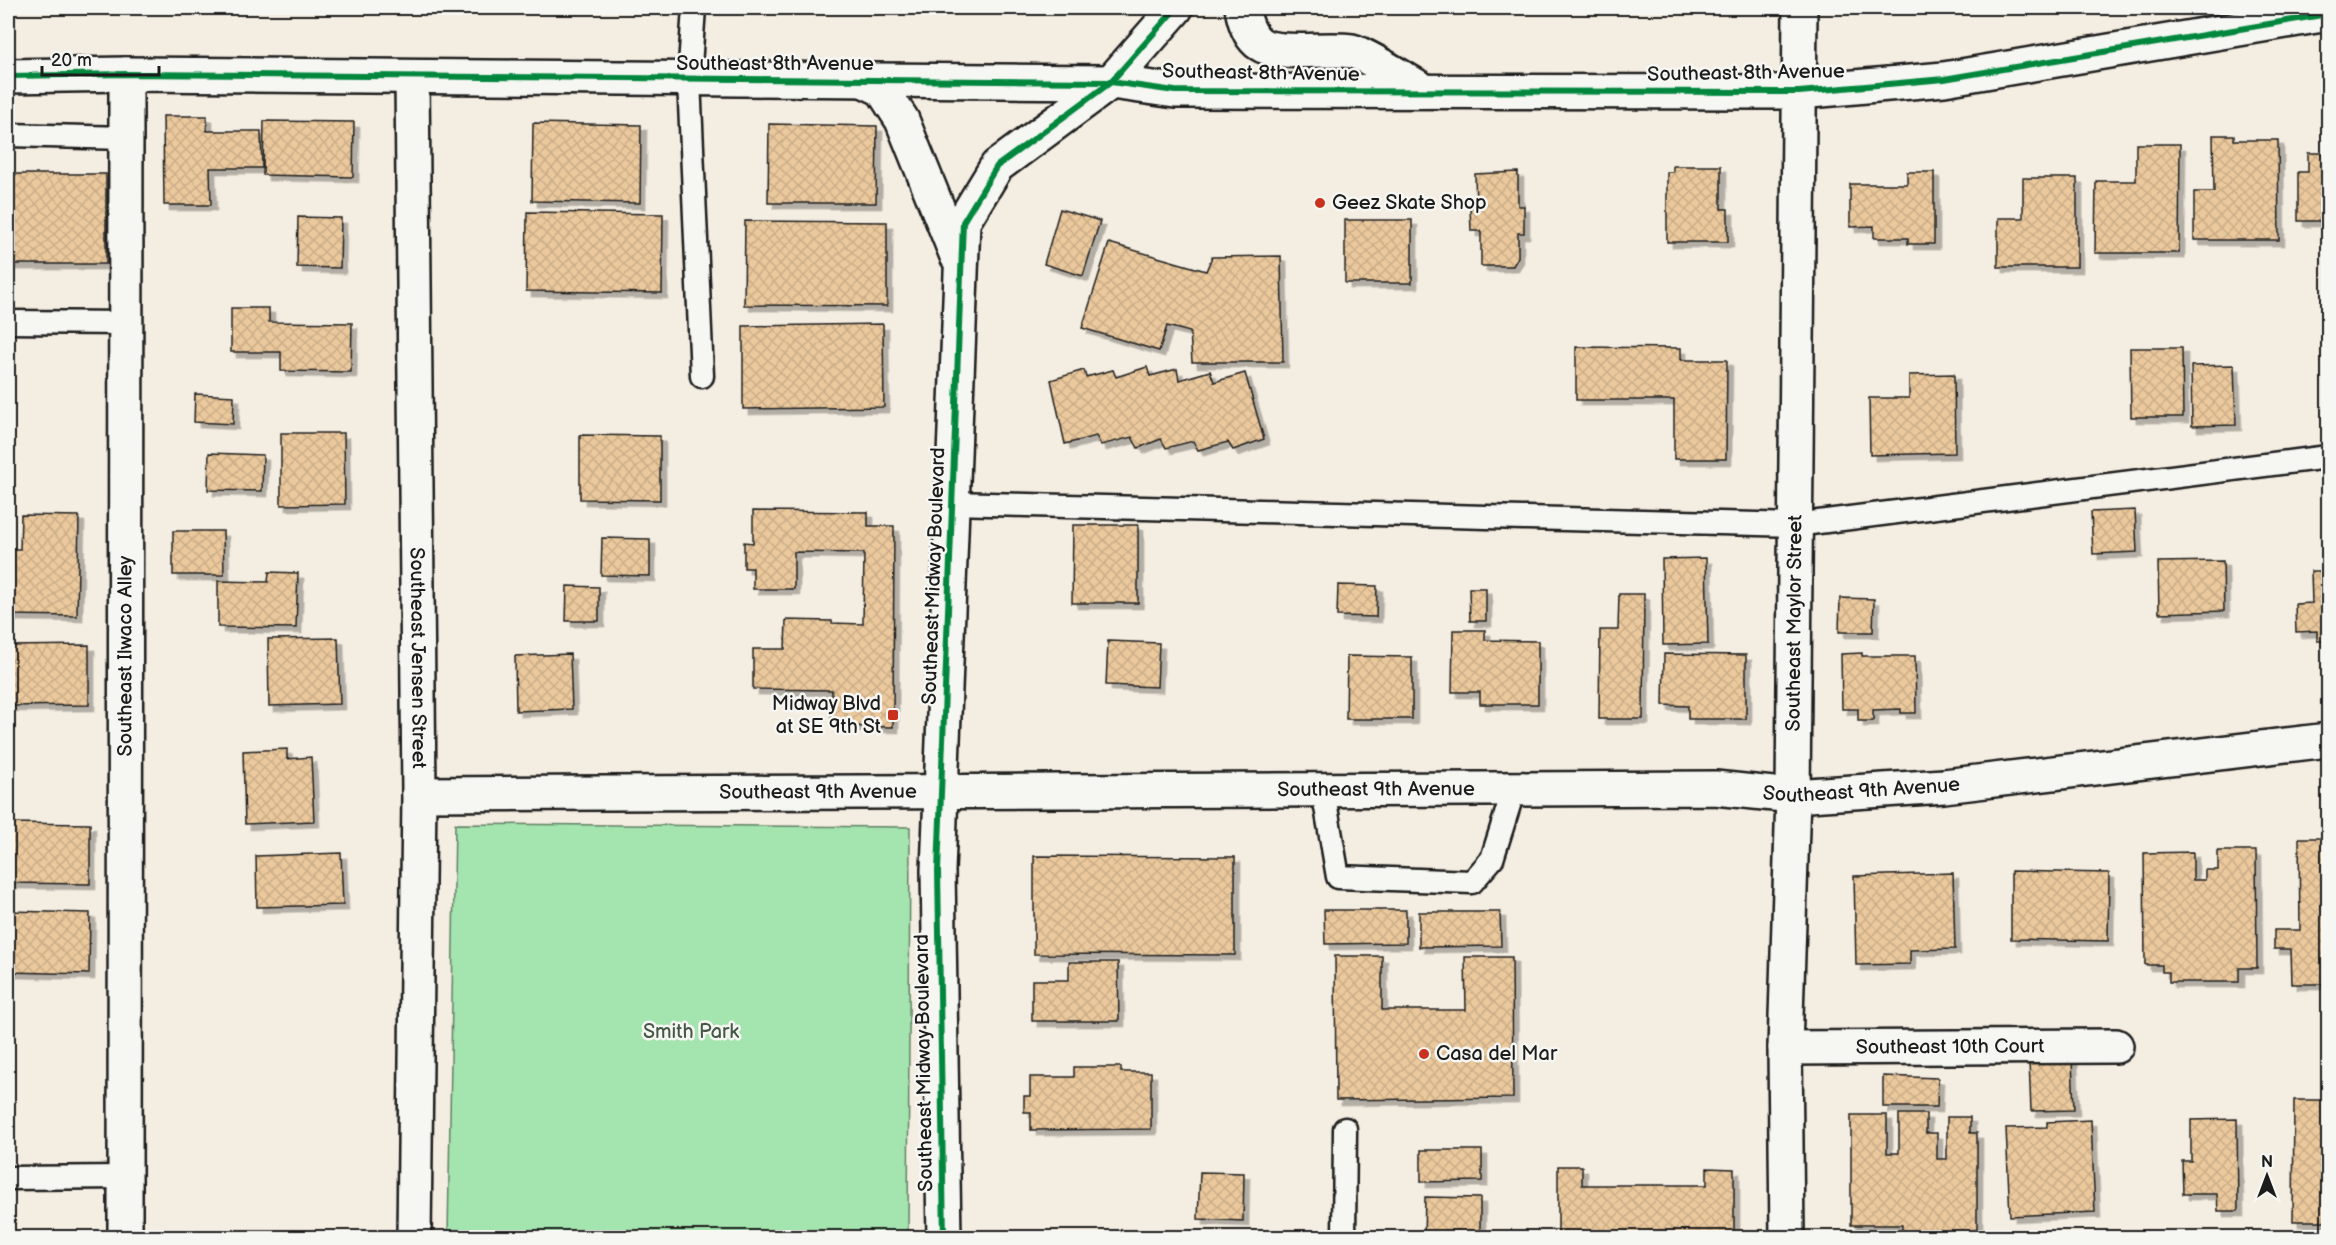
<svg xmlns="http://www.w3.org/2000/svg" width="2336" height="1245" font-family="'Balsamiq Sans',sans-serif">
<defs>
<pattern id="building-cross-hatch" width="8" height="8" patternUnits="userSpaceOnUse" patternTransform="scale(1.5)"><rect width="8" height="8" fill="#ebc99d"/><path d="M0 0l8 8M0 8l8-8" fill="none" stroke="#c9ac87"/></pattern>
<filter id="shadow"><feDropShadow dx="5.5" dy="5.5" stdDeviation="0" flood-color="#0004"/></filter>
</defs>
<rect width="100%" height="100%" fill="#f4ede1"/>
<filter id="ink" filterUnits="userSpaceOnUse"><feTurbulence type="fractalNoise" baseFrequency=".0167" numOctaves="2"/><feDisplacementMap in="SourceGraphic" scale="12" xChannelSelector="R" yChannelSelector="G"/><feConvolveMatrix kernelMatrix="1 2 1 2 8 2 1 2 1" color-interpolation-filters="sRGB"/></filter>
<g filter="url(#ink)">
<path fill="#a4e4ae" stroke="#608065" stroke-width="1.5" d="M 455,824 L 910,827 L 908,1237 L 448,1237 Z"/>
<g fill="url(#building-cross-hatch)" stroke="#1c1c1c" stroke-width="1.5" filter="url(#shadow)">
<path d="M 163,116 L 207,116 L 207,131 L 261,131 L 262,168 L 210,168 L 211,205 L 164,205 Z"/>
<path d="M 264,121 L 354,122 L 353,177 L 263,175 Z"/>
<path d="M 533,123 L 641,125 L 640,203 L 532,201 Z"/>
<path d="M 769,124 L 877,126 L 876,203 L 768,203 Z"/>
<path d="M 2213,135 L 2234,135 L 2234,140 L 2278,140 L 2279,240 L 2194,240 L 2194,192 L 2214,192 Z"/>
<path d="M 2136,144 L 2180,144 L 2179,253 L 2095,253 L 2096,181 L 2136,181 Z"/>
<path d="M 2308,153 L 2328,153 L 2328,221 L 2298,221 L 2298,172 L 2308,172 Z"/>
<path d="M 1673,166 L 1721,166 L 1721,209 L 1728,209 L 1728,242 L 1667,242 L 1667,172 L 1673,172 Z"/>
<path d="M 1518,172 L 1518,206 L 1524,206 L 1524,233 L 1518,233 L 1518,257 L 1513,266 L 1481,266 L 1481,231 L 1471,231 L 1470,207 L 1476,207 L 1475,174 Z"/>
<path d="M 1907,172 L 1934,172 L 1934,244 L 1908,244 L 1908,238 L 1874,238 L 1874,226 L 1850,227 L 1850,184 L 1907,184 Z"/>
<rect x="8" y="174" width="98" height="90"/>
<path d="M 2023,178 L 2077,178 L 2077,267 L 1998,267 L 1998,218 L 2023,218 Z"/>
<path d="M 1060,209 L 1100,221 L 1083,276 L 1044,264 Z"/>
<path d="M 527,212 L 663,214 L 662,293 L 526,291 Z"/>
<path d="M 298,217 L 341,218 L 340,268 L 297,267 Z"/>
<rect x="1345" y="220" width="67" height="63"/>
<path d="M 745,221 L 887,222 L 887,306 L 744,305 Z"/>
<path d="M 1109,243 L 1206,271 L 1212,257 L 1281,256 L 1283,362 L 1192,362 L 1190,332 L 1167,326 L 1159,351 L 1082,328 Z"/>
<path d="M 231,308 L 269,308 L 269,322 L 352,323 L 351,372 L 281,371 L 281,352 L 231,352 Z"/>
<path d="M 883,324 L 884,407 L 743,409 L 743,326 Z"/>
<path d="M 1576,347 L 1681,348 L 1681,360 L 1727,360 L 1726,459 L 1674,459 L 1674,400 L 1576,400 Z"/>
<path d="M 2130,348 L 2182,348 L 2183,417 L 2131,417 Z"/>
<path d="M 2234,365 L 2236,425 L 2192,426 L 2191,366 Z"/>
<path d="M 1147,367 L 1150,376 L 1177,369 L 1179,380 L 1210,371 L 1214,382 L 1245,373 L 1264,439 L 1233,450 L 1228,442 L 1198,450 L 1193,441 L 1166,448 L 1161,439 L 1138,448 L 1132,437 L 1101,445 L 1096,436 L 1065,444 L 1051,380 L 1084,370 L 1086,377 L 1113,370 L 1116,377 Z"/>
<path d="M 1954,374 L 1955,453 L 1870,455 L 1869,398 L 1909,398 L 1909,375 Z"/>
<path d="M 195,394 L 234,396 L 233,424 L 194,422 Z"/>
<path d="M 281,433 L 344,433 L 345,504 L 281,505 Z"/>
<path d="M 580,435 L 660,436 L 660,500 L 580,499 Z"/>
<path d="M 209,453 L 263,455 L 262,491 L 208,490 Z"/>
<path d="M 2135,510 L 2137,552 L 2093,554 L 2091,512 Z"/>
<path d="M 753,511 L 868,512 L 868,526 L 894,526 L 893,727 L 831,726 L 832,690 L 753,689 L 753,649 L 785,649 L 786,620 L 832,621 L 832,623 L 863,624 L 864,553 L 794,552 L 794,589 L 753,589 L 753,568 L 744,568 L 744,542 L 753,543 Z"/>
<path d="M 21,515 L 79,516 L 77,616 L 8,615 L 9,549 L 20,549 Z"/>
<path d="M 1073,525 L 1138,525 L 1138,603 L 1072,603 Z"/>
<path d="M 173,531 L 223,531 L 224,575 L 173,575 Z"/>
<path d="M 602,538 L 650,539 L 650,576 L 601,575 Z"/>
<path d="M 1706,558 L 1708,644 L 1663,645 L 1662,559 Z"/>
<path d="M 2223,561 L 2224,611 L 2159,613 L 2158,562 Z"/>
<path d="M 2311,571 L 2328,571 L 2328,654 L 2327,641 L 2317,641 L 2317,631 L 2296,632 L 2295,604 L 2312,603 Z"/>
<path d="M 269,572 L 298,573 L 296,628 L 218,627 L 218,581 L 268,582 Z"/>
<path d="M 1338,585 L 1377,586 L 1376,617 L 1337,616 Z"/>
<path d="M 567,586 L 599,587 L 599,621 L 566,621 Z"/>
<path d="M 1469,588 L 1486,588 L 1486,621 L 1470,621 Z"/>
<path d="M 1619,594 L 1644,594 L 1643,719 L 1599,719 L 1600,630 L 1618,630 Z"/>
<path d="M 1840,598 L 1874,599 L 1873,632 L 1839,632 Z"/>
<path d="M 1453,630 L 1485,630 L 1485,640 L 1538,641 L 1538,704 L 1480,704 L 1480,692 L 1452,692 Z"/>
<path d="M 338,638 L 340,704 L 269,706 L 268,639 Z"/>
<path d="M 1108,641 L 1159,643 L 1157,687 L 1106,685 Z"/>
<path d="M 89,645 L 89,705 L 8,706 L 8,646 Z"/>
<path d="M 1862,653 L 1862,656 L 1915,656 L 1916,713 L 1901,713 L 1901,709 L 1873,710 L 1873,721 L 1858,721 L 1858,709 L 1842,709 L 1841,654 Z"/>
<path d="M 570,654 L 572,709 L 516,711 L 515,656 Z"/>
<path d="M 1664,654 L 1746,655 L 1746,719 L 1688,719 L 1688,706 L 1663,705 Z"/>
<path d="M 1347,656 L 1412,657 L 1412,719 L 1346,719 Z"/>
<path d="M 287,749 L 287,759 L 311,757 L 314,821 L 245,824 L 243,751 Z"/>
<path d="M 8,823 L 90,824 L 90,884 L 8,883 Z"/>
<path d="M 2299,838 L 2328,838 L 2328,984 L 2292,984 L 2291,949 L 2274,949 L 2274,930 L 2300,930 Z"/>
<path d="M 2218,851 L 2256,851 L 2257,968 L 2239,968 L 2239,982 L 2169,982 L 2169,972 L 2162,972 L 2162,965 L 2145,965 L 2144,853 L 2193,852 L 2193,880 L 2205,880 L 2205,870 L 2218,870 Z"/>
<path d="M 341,853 L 343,905 L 257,907 L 256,856 Z"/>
<path d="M 1034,856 L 1235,857 L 1235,955 L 1034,954 Z"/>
<path d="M 2011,871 L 2109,873 L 2108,941 L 2011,939 Z"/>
<path d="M 1953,873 L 1955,949 L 1910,950 L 1910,964 L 1856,965 L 1854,876 Z"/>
<path d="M 1324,910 L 1406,910 L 1406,943 L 1325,944 Z"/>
<path d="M 8,911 L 90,913 L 89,974 L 8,972 Z"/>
<path d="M 1419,912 L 1500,912 L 1501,946 L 1419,947 Z"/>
<path d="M 1335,956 L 1382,956 L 1382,1010 L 1466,1010 L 1465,957 L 1512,957 L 1513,1098 L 1336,1100 Z"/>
<path d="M 1069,962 L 1118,962 L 1119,1021 L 1032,1021 L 1032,980 L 1069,980 Z"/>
<path d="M 2072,1059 L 2074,1110 L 2031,1111 L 2029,1061 Z"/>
<path d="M 1074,1067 L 1121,1067 L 1121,1072 L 1151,1072 L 1151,1129 L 1031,1130 L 1031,1112 L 1024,1112 L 1024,1096 L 1030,1096 L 1030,1077 L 1074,1077 Z"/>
<path d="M 1883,1076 L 1938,1078 L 1937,1107 L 1883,1107 Z"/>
<path d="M 2294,1100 L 2328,1100 L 2328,1221 L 2293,1221 Z"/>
<path d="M 1899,1114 L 1926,1114 L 1926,1133 L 1937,1133 L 1937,1159 L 1947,1159 L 1947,1117 L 1970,1117 L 1970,1133 L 1977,1133 L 1977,1238 L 1947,1238 L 1947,1234 L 1902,1234 L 1902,1225 L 1851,1225 L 1851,1115 L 1887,1115 L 1887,1153 L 1899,1153 Z"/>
<path d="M 2237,1119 L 2238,1211 L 2218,1211 L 2217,1194 L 2183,1194 L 2182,1161 L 2191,1161 L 2191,1120 Z"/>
<path d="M 2091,1120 L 2095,1212 L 2010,1216 L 2006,1128 L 2047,1127 L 2047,1122 Z"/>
<path d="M 1421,1150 L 1482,1150 L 1482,1181 L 1421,1182 Z"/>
<path d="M 1558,1166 L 1582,1166 L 1582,1185 L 1707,1185 L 1707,1168 L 1734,1169 L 1734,1238 L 1558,1238 Z"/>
<path d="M 1200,1172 L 1244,1173 L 1243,1221 L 1198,1219 Z"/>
<path d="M 1425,1197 L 1480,1198 L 1480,1238 L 1424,1238 Z"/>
<rect x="1155" y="1232" width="20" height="6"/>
</g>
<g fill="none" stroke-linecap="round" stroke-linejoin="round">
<defs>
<g id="lane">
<path d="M 694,8 L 689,80 L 702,376"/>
<path d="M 8,135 L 126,138"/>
<path d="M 8,322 L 126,323"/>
<path d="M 953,503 L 1795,525 L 2328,457"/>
<path d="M 1323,790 L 1338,877 L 1472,882 L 1492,859 L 1514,789"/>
<path d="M 8,1178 L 125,1177"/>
<path d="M 1344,1238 L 1345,1129"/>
</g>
<g id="street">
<path id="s1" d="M 412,78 L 419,794 L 414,1238"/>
<path d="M 1111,82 L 1175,91 L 1799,92 L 1944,79 L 2328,14"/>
<path id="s2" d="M 419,794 L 1715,788 L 1793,796 L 1944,786 L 2328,740"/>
<path id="s3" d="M 1785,1048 L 2116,1046"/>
<path id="s4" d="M 125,1238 L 126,74"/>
<path id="s5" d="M 1787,1238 L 1785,1048 L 1793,796 L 1800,8"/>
</g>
<g id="secondary">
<path d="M 1242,8 C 1244,19 1249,37 1260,44 C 1277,56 1329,47 1352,51 C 1365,54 1410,83 1425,91"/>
<path d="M 8,76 L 126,74 L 1111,82"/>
<path d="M 865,81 L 882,89 L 902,120 L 957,256"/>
<path d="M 944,1238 L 938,871 L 963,222 L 997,166 L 1111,82 L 1176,8"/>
</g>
</defs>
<use href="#lane" stroke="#1c1c1c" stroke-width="27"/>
<use href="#street" stroke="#1c1c1c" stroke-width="38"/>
<use href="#secondary" stroke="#1c1c1c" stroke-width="38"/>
<use href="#lane" stroke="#f6f6f2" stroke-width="22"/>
<use href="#street" stroke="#f6f6f2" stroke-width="33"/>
<use href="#secondary" stroke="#f6f6f2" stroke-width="33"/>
<defs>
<g id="cycleway">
<path d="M 8,76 L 126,74 L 1111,82 L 1175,91 L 1799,92 L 1944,79 L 2328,14"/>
<path d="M 944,1238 L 938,871 L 963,222 L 997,166 L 1111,82 L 1176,8"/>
</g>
</defs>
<use href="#cycleway" stroke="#f6f6f2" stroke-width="10"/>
<use href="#cycleway" stroke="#00873e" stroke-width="6"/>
</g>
</g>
<g fill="#c8321e" stroke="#f6f6f2" stroke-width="2">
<circle cx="1320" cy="203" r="6"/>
<rect x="887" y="709" width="12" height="12" rx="3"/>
<circle cx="1424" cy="1054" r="6"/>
</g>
<g text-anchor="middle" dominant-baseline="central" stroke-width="5" stroke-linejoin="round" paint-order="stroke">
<g font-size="20" fill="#1c1c1c" stroke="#f6f6f2">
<text x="775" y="64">Southeast 8th Avenue</text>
<text transform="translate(1261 73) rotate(1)">Southeast 8th Avenue</text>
<text transform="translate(1746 73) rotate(-1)">Southeast 8th Avenue</text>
<text transform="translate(934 576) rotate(-88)">Southeast Midway Boulevard</text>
<text stroke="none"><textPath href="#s5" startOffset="615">Southeast Maylor Street</textPath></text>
<text stroke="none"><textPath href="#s4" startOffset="582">Southeast Ilwaco Alley</textPath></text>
<text stroke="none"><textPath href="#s1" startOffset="580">Southeast Jensen Street</textPath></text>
<text stroke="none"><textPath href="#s2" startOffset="1443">Southeast 9th Avenue</textPath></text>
<text stroke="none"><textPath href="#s2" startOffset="957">Southeast 9th Avenue</textPath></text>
<text stroke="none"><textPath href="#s2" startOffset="399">Southeast 9th Avenue</textPath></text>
<text stroke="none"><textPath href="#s3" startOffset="165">Southeast 10th Court</textPath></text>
<text transform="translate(924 1063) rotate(-91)">Southeast Midway Boulevard</text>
</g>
<g font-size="20" fill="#1c1c1c" stroke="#f6f6f2" text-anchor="start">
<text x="1332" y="203">Geez Skate Shop</text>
<text x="881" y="704" text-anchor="end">Midway Blvd<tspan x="881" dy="23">at SE 9th St</tspan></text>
<text x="1436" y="1054">Casa del Mar</text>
</g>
<g font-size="20" fill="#455848" stroke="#f6f6f2">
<text x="691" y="1032">Smith Park</text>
</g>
</g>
<rect width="2336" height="1245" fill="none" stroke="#f6f6f2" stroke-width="30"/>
<rect x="15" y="15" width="2306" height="1215" fill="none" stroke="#1c1c1c" stroke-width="2" filter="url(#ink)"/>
<g transform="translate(2267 1176)" stroke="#f6f6f2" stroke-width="4.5" paint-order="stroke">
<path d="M0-4.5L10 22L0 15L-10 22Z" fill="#1c1c1c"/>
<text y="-9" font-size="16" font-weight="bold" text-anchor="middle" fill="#1c1c1c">N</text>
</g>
<path d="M42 66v9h117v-9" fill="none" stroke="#1c1c1c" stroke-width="3"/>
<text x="51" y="66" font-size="18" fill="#1c1c1c" stroke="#f6f6f2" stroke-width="4.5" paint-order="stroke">20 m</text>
</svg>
